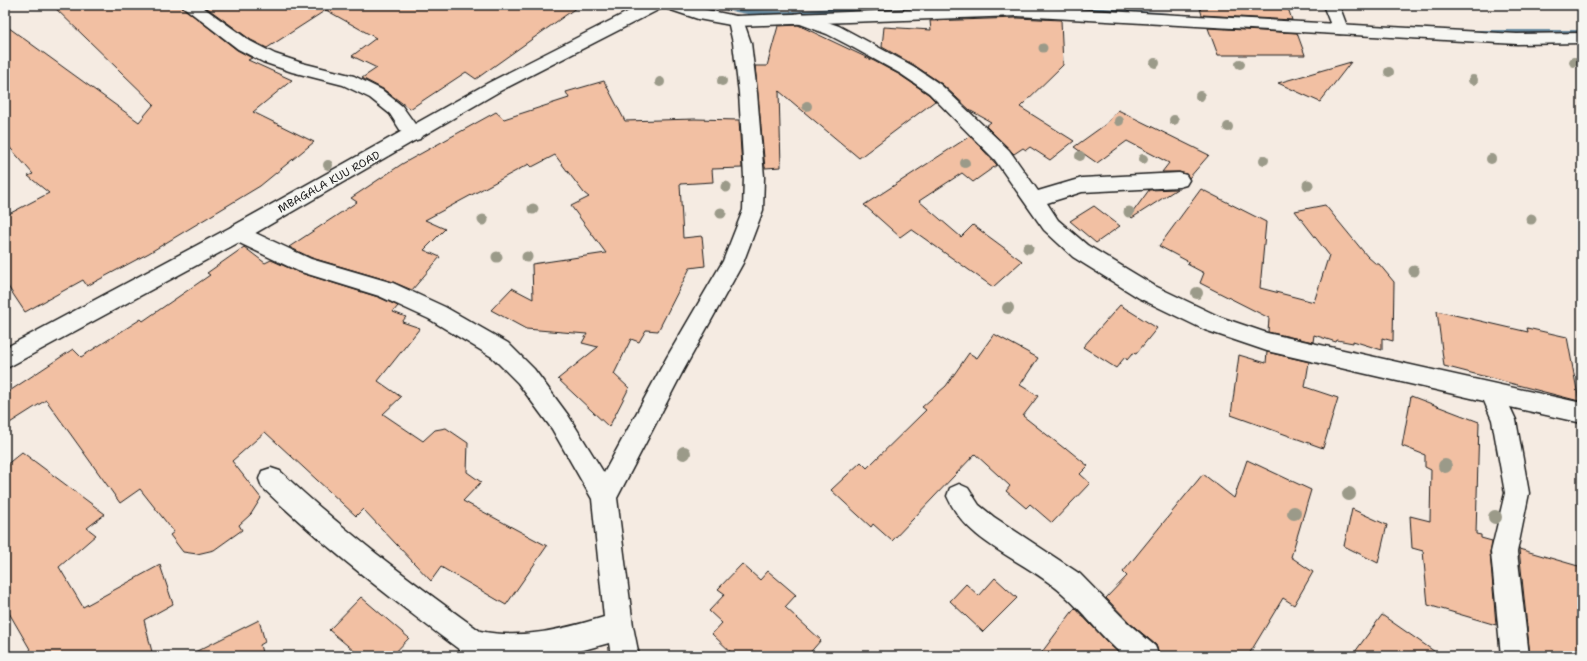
<svg xmlns="http://www.w3.org/2000/svg" width="1587" height="661" font-family="'Shantell Sans',sans-serif">
<rect width="100%" height="100%" fill="#f5ebe2"/>
<filter id="ink" filterUnits="userSpaceOnUse"><feTurbulence type="fractalNoise" baseFrequency=".025" numOctaves="2"/><feDisplacementMap in="SourceGraphic" scale="8" xChannelSelector="R" yChannelSelector="G"/><feConvolveMatrix kernelMatrix="1 2 1 2 8 2 1 2 1" color-interpolation-filters="sRGB"/></filter>
<g filter="url(#ink)">
<g fill="none" stroke-linecap="round" stroke-linejoin="round">
<g fill="#698ca2" fill-rule="evenodd">
<path d="M 705,5 L 720,5 L 747,10 L 792,11 L 876,5 L 1002,5 L 999,7 L 892,8 L 792,15 L 747,14 L 708,7 Z"/>
<path d="M 1023,5 L 1065,5 L 1169,13 L 1172,15 L 1169,17 L 1100,11 L 1026,7 Z"/>
<path d="M 1471,30 L 1582,30 L 1582,34 L 1473,34 L 1470,32 Z"/>
</g>
</g>
<g fill="#f2c0a3" stroke="#1c1c1c">
<path d="M 52,5 L 180,5 L 237,50 L 252,58 L 248,60 L 292,80 L 253,112 L 314,142 L 260,186 L 149,253 L 87,286 L 83,280 L 25,312 L 5,282 L 5,216 L 49,193 L 28,176 L 33,174 L 5,142 L 5,25 L 139,122 L 154,104 Z"/>
<path d="M 203,5 L 580,5 L 476,79 L 466,72 L 410,109 L 383,89 L 362,78 L 377,68 L 352,56 L 376,38 L 326,10 L 267,48 L 251,40 Z"/>
<path d="M 1199,5 L 1287,5 L 1292,20 L 1202,15 Z"/>
<path d="M 1017,18 L 1061,20 L 1063,65 L 1020,107 L 1074,141 L 1050,160 L 1030,147 L 1026,150 L 1023,148 L 1014,154 L 986,126 L 991,122 L 971,111 L 942,84 L 914,65 L 882,47 L 884,27 L 931,30 L 930,21 Z"/>
<path d="M 798,25 L 874,61 L 900,75 L 928,94 L 935,101 L 859,158 L 779,91 L 781,167 L 765,168 L 755,66 L 767,66 L 778,26 Z"/>
<path d="M 1208,28 L 1297,33 L 1305,55 L 1218,55 Z"/>
<path d="M 1351,62 L 1320,102 L 1278,83 Z"/>
<path d="M 604,81 L 625,121 L 695,119 L 739,120 L 742,168 L 712,169 L 713,182 L 680,184 L 683,238 L 702,236 L 705,266 L 690,268 L 658,331 L 646,330 L 639,342 L 631,339 L 614,374 L 629,388 L 609,427 L 558,379 L 598,347 L 582,343 L 587,334 L 526,329 L 491,310 L 512,288 L 533,299 L 532,264 L 606,253 L 571,206 L 589,197 L 584,193 L 555,155 L 532,167 L 529,164 L 425,220 L 445,229 L 424,250 L 440,257 L 412,290 L 393,282 L 312,258 L 289,247 L 357,202 L 351,198 L 402,164 L 496,112 L 504,119 L 569,98 L 566,92 Z"/>
<path d="M 1118,110 L 1209,155 L 1189,178 L 1186,174 L 1179,172 L 1162,172 L 1169,163 L 1127,141 L 1097,163 L 1074,147 L 1106,124 Z"/>
<path d="M 970,136 L 997,165 L 973,182 L 962,173 L 919,201 L 961,237 L 973,225 L 1022,261 L 993,287 L 911,229 L 900,237 L 864,205 Z"/>
<path d="M 1177,189 L 1132,218 L 1130,216 L 1149,190 Z"/>
<path d="M 1201,189 L 1266,222 L 1260,288 L 1314,302 L 1329,255 L 1295,211 L 1325,205 L 1367,256 L 1376,264 L 1379,264 L 1394,282 L 1393,341 L 1382,338 L 1382,350 L 1353,341 L 1353,343 L 1337,340 L 1336,342 L 1314,335 L 1313,342 L 1268,332 L 1269,318 L 1200,283 L 1204,273 L 1187,264 L 1189,262 L 1159,246 Z"/>
<path d="M 1094,206 L 1120,226 L 1096,243 L 1070,221 Z"/>
<path d="M 244,247 L 265,263 L 271,260 L 298,272 L 378,297 L 398,306 L 393,312 L 406,317 L 402,322 L 420,328 L 378,381 L 401,397 L 383,414 L 423,441 L 435,430 L 446,428 L 468,443 L 467,472 L 481,482 L 463,501 L 547,546 L 506,605 L 441,567 L 431,581 L 363,509 L 356,516 L 265,432 L 232,461 L 261,498 L 251,514 L 239,525 L 242,530 L 214,550 L 197,554 L 183,552 L 170,535 L 174,532 L 140,489 L 120,503 L 46,400 L 5,426 L 5,394 L 73,349 L 81,357 L 141,319 L 143,321 L 210,275 L 207,273 Z"/>
<path d="M 1120,305 L 1157,328 L 1136,354 L 1133,353 L 1127,360 L 1125,357 L 1116,368 L 1083,347 Z"/>
<path d="M 1437,311 L 1528,332 L 1527,328 L 1567,337 L 1579,401 L 1444,366 Z"/>
<path d="M 994,334 L 1038,358 L 1020,385 L 1038,396 L 1023,416 L 1065,449 L 1066,448 L 1088,466 L 1080,474 L 1090,483 L 1052,523 L 1030,504 L 1026,508 L 1006,491 L 1010,486 L 975,454 L 892,541 L 873,524 L 871,527 L 831,490 L 861,462 L 867,468 L 926,410 L 922,407 L 946,386 L 969,353 L 977,358 Z"/>
<path d="M 1267,352 L 1309,362 L 1305,387 L 1338,398 L 1323,448 L 1231,415 L 1239,355 L 1266,363 Z"/>
<path d="M 1411,396 L 1479,422 L 1476,534 L 1481,535 L 1481,538 L 1492,541 L 1490,552 L 1496,625 L 1428,605 L 1423,551 L 1412,548 L 1410,516 L 1430,521 L 1431,470 L 1425,467 L 1425,455 L 1402,446 Z"/>
<path d="M 22,452 L 105,514 L 87,528 L 96,535 L 59,567 L 83,607 L 160,565 L 173,604 L 144,620 L 153,656 L 34,656 L 5,606 L 5,466 Z"/>
<path d="M 1247,460 L 1311,490 L 1291,557 L 1313,572 L 1294,605 L 1283,598 L 1248,656 L 1160,656 L 1156,645 L 1130,623 L 1106,598 L 1127,576 L 1123,572 L 1203,474 L 1234,498 Z"/>
<path d="M 1352,509 L 1387,525 L 1378,563 L 1344,546 Z"/>
<path d="M 1519,549 L 1578,566 L 1582,589 L 1582,656 L 1530,656 Z"/>
<path d="M 742,564 L 760,580 L 768,571 L 796,595 L 785,607 L 821,640 L 807,656 L 735,656 L 712,634 L 722,623 L 709,611 L 725,594 L 718,589 Z"/>
<path d="M 995,578 L 1017,598 L 983,632 L 950,601 L 966,584 L 979,596 Z"/>
<path d="M 361,597 L 409,638 L 392,656 L 360,656 L 329,630 Z"/>
<path d="M 1075,608 L 1107,642 L 1122,656 L 1039,656 Z"/>
<path d="M 1382,615 L 1441,656 L 1352,656 Z"/>
<path d="M 259,620 L 265,642 L 260,645 L 263,656 L 187,656 Z"/>
</g>
<g fill="none" stroke-linecap="round" stroke-linejoin="round">
<defs>
<g id="street">
<path d="M 181,5 L 200,5 L 250,41 L 275,54 L 302,63 L 354,76 L 382,90 L 402,106 L 422,134 L 420,139 L 413,141 L 406,139 L 390,114 L 370,98 L 343,85 L 292,72 L 263,62 L 238,49 Z"/>
<path d="M 1323,5 L 1339,5 L 1348,29 L 1346,33 L 1340,34 L 1334,33 Z"/>
<path d="M 801,13 L 839,26 L 913,66 L 941,85 L 1009,150 L 1038,191 L 1082,178 L 1179,173 L 1186,175 L 1189,180 L 1186,185 L 1179,187 L 1082,192 L 1047,203 L 1058,220 L 1087,245 L 1155,286 L 1220,317 L 1267,333 L 1582,403 L 1582,423 L 1510,407 L 1516,420 L 1529,493 L 1517,552 L 1529,656 L 1501,656 L 1491,552 L 1505,493 L 1492,420 L 1484,401 L 1267,351 L 1205,330 L 1139,298 L 1073,257 L 1044,230 L 995,160 L 929,93 L 901,74 L 852,47 L 827,34 L 795,22 L 793,18 L 795,14 Z"/>
<path d="M 736,16 L 742,17 L 751,43 L 757,93 L 764,177 L 763,210 L 743,263 L 683,371 L 617,498 L 633,626 L 639,656 L 611,656 L 609,643 L 562,656 L 472,656 L 464,653 C 394,601 325,548 262,487 L 259,479 L 262,471 L 271,468 L 280,471 C 342,530 411,581 480,631 C 522,640 564,629 604,617 L 592,499 L 552,429 L 518,383 L 492,357 L 429,319 L 379,296 L 298,271 L 231,239 L 228,233 L 231,227 L 238,225 L 311,259 L 393,283 L 445,307 L 508,343 L 534,369 L 568,415 L 604,473 L 667,357 L 723,261 L 743,210 L 744,177 L 739,93 L 733,43 L 728,21 L 730,17 Z"/>
<path d="M 959,484 L 968,488 L 979,505 L 994,517 L 1080,574 L 1129,624 L 1155,646 L 1159,656 L 1124,656 C 1101,637 1084,612 1062,593 C 1024,559 968,545 947,496 L 950,488 Z"/>
</g>
<g id="secondary">
<path d="M 641,5 L 662,5 L 660,9 L 500,91 L 245,239 L 5,369 L 5,348 L 231,227 L 488,83 Z"/>
<path d="M 666,5 L 691,5 L 707,10 L 736,16 L 1017,6 L 1517,34 L 1582,33 L 1582,43 L 1517,44 L 1017,16 L 736,26 L 698,19 L 668,9 Z"/>
</g>
</defs>
<use href="#street" stroke="#1c1c1c" stroke-width="3"/>
<use href="#secondary" stroke="#1c1c1c" stroke-width="3"/>
<use href="#street" fill="#f6f6f2" fill-rule="evenodd"/>
<use href="#secondary" fill="#f6f6f2" fill-rule="evenodd"/>
</g>
<g fill="#9b9a89">
<circle cx="1043" cy="48" r="4.5"/>
<circle cx="1574" cy="62" r="5"/>
<circle cx="1155" cy="63" r="5"/>
<circle cx="1240" cy="64" r="5"/>
<circle cx="1389" cy="72" r="5"/>
<circle cx="1473" cy="80" r="5"/>
<circle cx="722" cy="81" r="5"/>
<circle cx="660" cy="82" r="5"/>
<circle cx="1200" cy="96" r="5"/>
<circle cx="807" cy="106" r="5"/>
<circle cx="1174" cy="120" r="5"/>
<circle cx="1119" cy="121" r="5"/>
<circle cx="1228" cy="127" r="5"/>
<circle cx="1080" cy="156" r="5"/>
<circle cx="1143" cy="159" r="5"/>
<circle cx="1491" cy="159" r="5"/>
<circle cx="1264" cy="160" r="5"/>
<circle cx="965" cy="163" r="5"/>
<circle cx="328" cy="165" r="5"/>
<circle cx="1308" cy="185" r="5.5"/>
<circle cx="726" cy="187" r="5.5"/>
<circle cx="533" cy="209" r="5.5"/>
<circle cx="1129" cy="212" r="5.5"/>
<circle cx="721" cy="213" r="5.5"/>
<circle cx="1531" cy="219" r="5.5"/>
<circle cx="483" cy="220" r="5.5"/>
<circle cx="1028" cy="248" r="5.5"/>
<circle cx="497" cy="257" r="5.5"/>
<circle cx="527" cy="257" r="5.5"/>
<circle cx="1414" cy="271" r="5.5"/>
<circle cx="1197" cy="293" r="6"/>
<circle cx="1008" cy="308" r="6"/>
<circle cx="684" cy="453" r="7"/>
<circle cx="1445" cy="466" r="7"/>
<circle cx="1349" cy="494" r="7"/>
<circle cx="1294" cy="513" r="7"/>
<circle cx="1495" cy="517" r="7"/>
</g>
</g>
<g text-anchor="middle" dominant-baseline="central" stroke-width="3" stroke-linejoin="round" paint-order="stroke">
<g font-size="11" fill="#1c1c1c" stroke="#f6f6f2">
<text transform="translate(329 182) rotate(-29)">MBAGALA KUU ROAD</text>
</g>
</g>
<rect width="1587" height="661" fill="none" stroke="#f6f6f2" stroke-width="20"/>
<rect x="10" y="10" width="1567" height="641" fill="none" stroke="#1c1c1c" stroke-width="1.5" filter="url(#ink)"/>
</svg>
